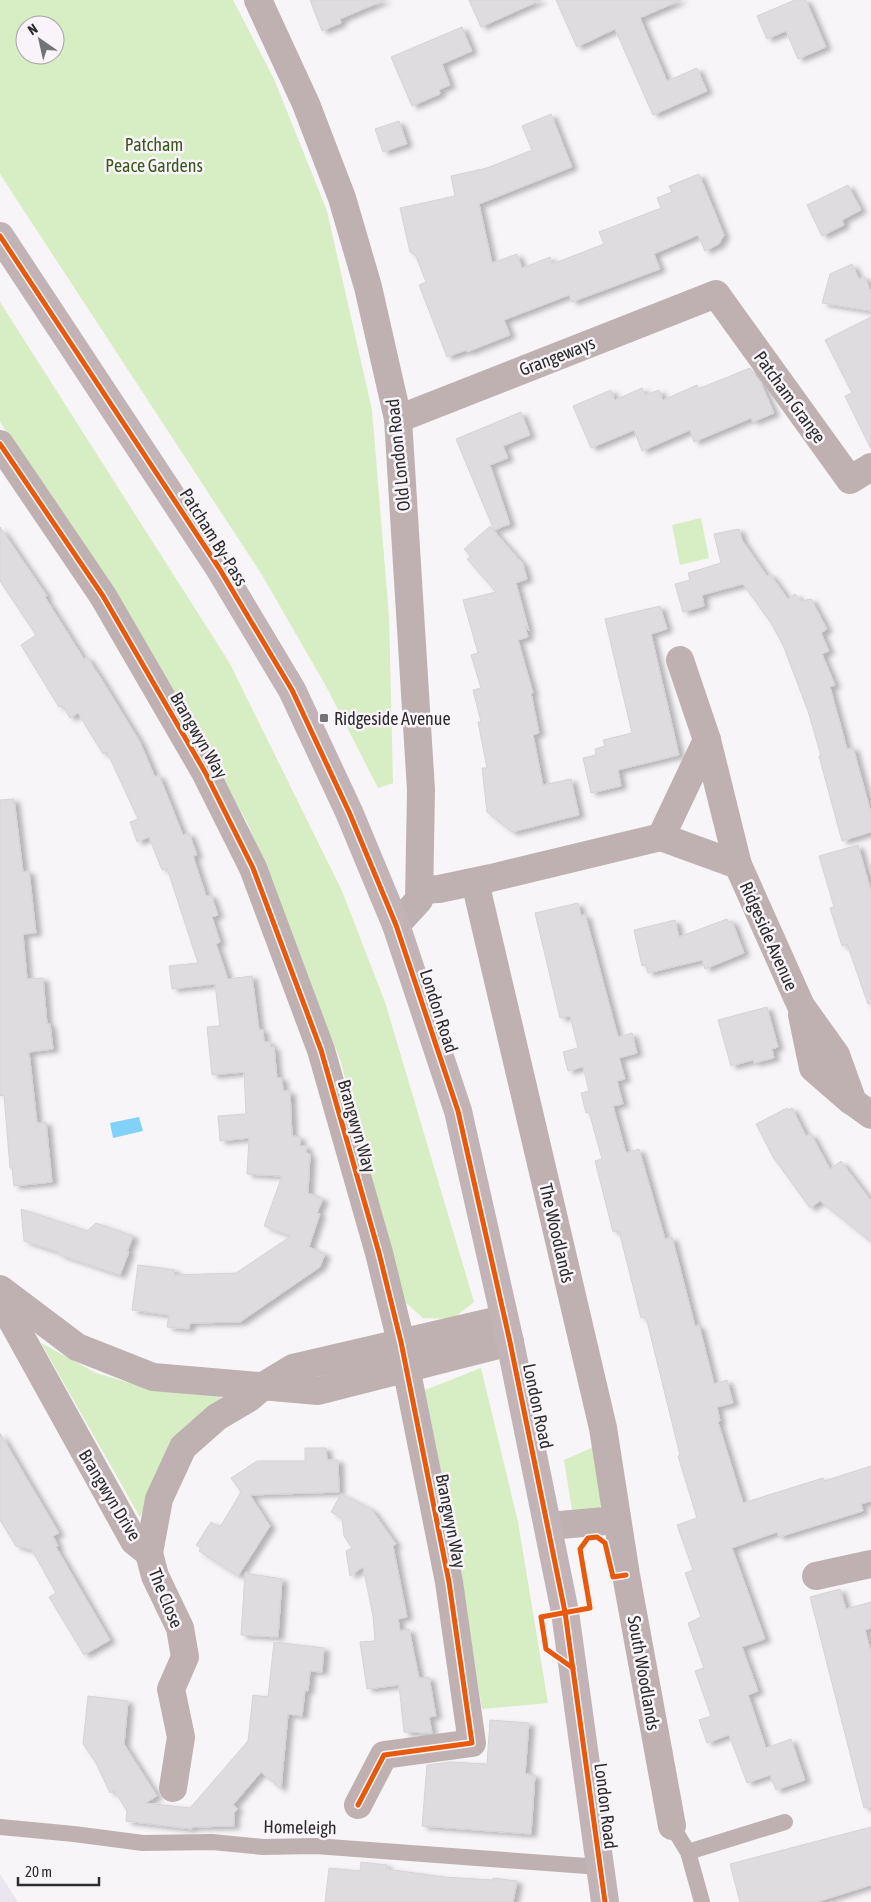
<svg xmlns="http://www.w3.org/2000/svg" width="871" height="1902" font-family="'Asap Condensed',sans-serif">
<defs>
<filter id="shadow"><feDropShadow dx="5.5" dy="3" stdDeviation="2.5" flood-color="#0004"/></filter>
</defs>
<rect width="100%" height="100%" fill="#f7f5f8"/>
<path fill="#ebe5ed" d="M 0,1874 L 18,1902 L 0,1902 Z"/>
<g fill="#d7edc3" fill-rule="evenodd">
<path d="M 0,0 L 233,0 L 274,79 L 327,211 L 372,410 L 389,617 L 393,783 L 378,788 L 327,688 L 262,575 L 0,174 ZM 25,25 L 55,25 L 55,55 L 25,55 Z"/>
<path d="M 0,302 L 229,662 L 342,891 L 385,1002 L 474,1302 L 452,1319 L 423,1318 L 406,1303 L 376,1205 L 341,1062 L 248,824 L 146,644 L 0,422 Z"/>
<path d="M 701,518 L 709,558 L 680,565 L 672,525 Z"/>
<path d="M 41,1343 L 96,1373 L 153,1390 L 222,1397 L 166,1452 L 140,1517 Z"/>
<path d="M 481,1368 L 518,1522 L 548,1703 L 482,1709 L 457,1552 L 425,1390 Z"/>
<path d="M 598,1445 L 604,1499 L 599,1510 L 572,1510 L 564,1460 Z"/>
</g>
<path fill="#81d1f8" d="M 139,1117 L 143,1131 L 113,1138 L 110,1123 Z"/>
<g fill="#dedcdf" stroke="#d5d3d6" filter="url(#shadow)">
<path d="M 310,0 L 385,0 L 340,19 L 341,23 L 322,31 Z"/>
<path d="M 469,0 L 541,0 L 481,27 Z"/>
<path d="M 556,0 L 681,0 L 640,18 L 667,81 L 697,68 L 707,91 L 653,115 L 615,29 L 577,47 Z"/>
<path d="M 795,0 L 806,0 L 826,47 L 798,59 L 786,31 L 767,39 L 757,16 Z"/>
<path d="M 462,27 L 472,51 L 442,64 L 450,85 L 439,90 L 440,94 L 412,106 L 391,57 Z"/>
<path d="M 551,114 L 572,167 L 479,204 L 492,263 L 517,254 L 522,268 L 550,257 L 552,264 L 604,244 L 599,232 L 661,208 L 657,198 L 672,192 L 669,186 L 699,174 L 724,235 L 719,244 L 705,251 L 698,235 L 654,254 L 660,269 L 572,302 L 569,295 L 504,320 L 510,335 L 467,352 L 466,350 L 447,357 L 419,285 L 426,282 L 416,256 L 410,252 L 400,208 L 455,196 L 451,176 L 487,168 L 532,150 L 522,126 Z"/>
<path d="M 399,121 L 407,144 L 383,152 L 375,129 Z"/>
<path d="M 848,185 L 861,210 L 842,220 L 844,225 L 822,236 L 807,205 Z"/>
<path d="M 852,264 L 859,279 L 864,276 L 871,292 L 871,311 L 822,303 L 830,274 Z"/>
<path d="M 871,317 L 871,449 L 845,396 L 852,393 L 825,340 Z"/>
<path d="M 750,368 L 761,383 L 774,413 L 753,422 L 751,418 L 694,442 L 690,430 L 642,451 L 634,430 L 591,448 L 573,406 L 611,390 L 615,400 L 642,388 L 645,395 L 659,390 L 663,400 L 697,385 L 698,389 Z"/>
<path d="M 521,412 L 530,435 L 503,446 L 508,458 L 490,465 L 510,524 L 494,530 L 456,439 Z"/>
<path d="M 490,526 L 523,564 L 527,579 L 516,583 L 529,631 L 525,626 L 528,637 L 518,640 L 533,693 L 531,693 L 539,733 L 533,735 L 543,785 L 571,779 L 579,815 L 512,832 L 487,812 L 482,768 L 487,768 L 478,722 L 481,722 L 473,690 L 481,688 L 471,655 L 478,653 L 463,600 L 496,592 L 467,559 L 471,557 L 464,549 Z"/>
<path d="M 0,527 L 47,596 L 45,597 L 84,659 L 87,657 L 102,680 L 140,742 L 155,777 L 159,775 L 183,835 L 189,833 L 197,855 L 193,856 L 206,896 L 211,895 L 218,915 L 212,917 L 220,942 L 216,944 L 228,979 L 252,976 L 259,1030 L 263,1030 L 264,1042 L 270,1042 L 270,1047 L 274,1047 L 277,1078 L 282,1078 L 283,1091 L 290,1091 L 292,1136 L 300,1137 L 300,1146 L 307,1146 L 306,1153 L 310,1154 L 308,1193 L 323,1199 L 317,1213 L 320,1214 L 309,1247 L 325,1254 L 320,1267 L 240,1322 L 190,1323 L 189,1329 L 167,1327 L 169,1315 L 132,1310 L 138,1265 L 175,1270 L 174,1275 L 236,1273 L 291,1236 L 264,1226 L 282,1176 L 247,1174 L 249,1138 L 220,1141 L 218,1116 L 246,1114 L 244,1072 L 212,1075 L 207,1027 L 220,1026 L 215,984 L 172,989 L 169,966 L 198,963 L 167,868 L 162,870 L 149,837 L 137,842 L 130,822 L 138,819 L 107,752 L 103,754 L 78,713 L 70,718 L 62,705 L 59,707 L 21,645 L 36,635 L 0,581 Z"/>
<path d="M 739,529 L 742,540 L 767,576 L 770,574 L 788,599 L 795,594 L 801,601 L 811,599 L 827,629 L 821,633 L 829,651 L 822,654 L 835,685 L 830,687 L 847,749 L 853,747 L 871,813 L 871,832 L 842,841 L 819,756 L 821,756 L 808,711 L 783,645 L 771,623 L 743,584 L 702,595 L 704,606 L 683,612 L 675,584 L 690,580 L 688,573 L 721,563 L 714,534 Z"/>
<path d="M 660,606 L 667,629 L 651,634 L 679,755 L 618,770 L 621,786 L 591,793 L 583,758 L 596,755 L 595,749 L 605,746 L 603,740 L 632,733 L 605,619 Z"/>
<path d="M 14,799 L 23,872 L 29,871 L 36,933 L 23,934 L 27,979 L 43,978 L 47,1024 L 50,1024 L 53,1049 L 29,1052 L 37,1123 L 46,1122 L 52,1182 L 14,1186 L 12,1168 L 10,1168 L 4,1095 L 0,1096 L 0,800 Z"/>
<path d="M 858,845 L 871,891 L 871,1003 L 868,1004 L 847,944 L 842,946 L 830,908 L 834,907 L 819,856 Z"/>
<path d="M 578,903 L 581,916 L 585,914 L 618,1037 L 632,1033 L 637,1053 L 619,1058 L 625,1079 L 617,1081 L 623,1104 L 613,1106 L 626,1153 L 639,1149 L 663,1232 L 665,1239 L 672,1237 L 695,1326 L 699,1325 L 714,1384 L 727,1380 L 733,1403 L 717,1407 L 720,1421 L 718,1422 L 743,1503 L 823,1478 L 824,1481 L 871,1466 L 871,1501 L 861,1504 L 863,1511 L 779,1537 L 777,1532 L 732,1548 L 765,1639 L 742,1647 L 758,1691 L 748,1695 L 766,1748 L 791,1739 L 805,1780 L 776,1790 L 770,1775 L 747,1783 L 729,1735 L 707,1743 L 699,1720 L 711,1716 L 695,1671 L 704,1668 L 688,1623 L 701,1617 L 685,1573 L 693,1570 L 677,1525 L 697,1518 L 678,1456 L 680,1455 L 646,1317 L 641,1318 L 619,1231 L 613,1232 L 595,1161 L 602,1159 L 589,1112 L 586,1113 L 581,1093 L 589,1091 L 583,1067 L 568,1071 L 563,1052 L 578,1048 L 570,1016 L 560,1018 L 535,913 Z"/>
<path d="M 727,919 L 728,922 L 732,921 L 744,953 L 705,969 L 702,960 L 648,973 L 646,965 L 642,966 L 634,930 L 675,920 L 679,937 Z"/>
<path d="M 767,1007 L 778,1047 L 772,1049 L 774,1058 L 754,1063 L 753,1060 L 731,1066 L 718,1020 Z"/>
<path d="M 787,1108 L 788,1110 L 792,1108 L 806,1136 L 811,1134 L 830,1169 L 841,1161 L 871,1201 L 871,1242 L 820,1201 L 810,1208 L 773,1157 L 756,1124 Z"/>
<path d="M 21,1209 L 87,1231 L 96,1223 L 133,1236 L 127,1252 L 129,1252 L 120,1275 L 58,1254 L 59,1252 L 24,1241 Z"/>
<path d="M 0,1433 L 59,1533 L 53,1536 L 58,1546 L 56,1547 L 110,1640 L 84,1655 L 49,1597 L 56,1593 L 32,1550 L 16,1546 L 0,1520 Z"/>
<path d="M 305,1448 L 326,1448 L 327,1460 L 338,1460 L 339,1492 L 250,1495 L 270,1526 L 238,1576 L 199,1551 L 201,1548 L 196,1545 L 211,1522 L 220,1527 L 241,1492 L 231,1478 L 257,1461 L 305,1461 Z"/>
<path d="M 341,1494 L 372,1510 L 396,1544 L 393,1546 L 407,1617 L 398,1619 L 400,1631 L 409,1629 L 419,1678 L 429,1677 L 436,1716 L 429,1717 L 432,1733 L 404,1732 L 399,1685 L 367,1689 L 360,1642 L 375,1641 L 373,1616 L 363,1567 L 350,1576 L 346,1551 L 352,1548 L 344,1536 L 342,1518 L 331,1512 Z"/>
<path d="M 245,1573 L 282,1579 L 278,1637 L 241,1635 Z"/>
<path d="M 840,1589 L 846,1609 L 871,1602 L 871,1628 L 865,1630 L 871,1653 L 871,1807 L 864,1808 L 810,1597 Z"/>
<path d="M 274,1642 L 324,1648 L 322,1672 L 310,1671 L 308,1691 L 305,1690 L 302,1716 L 288,1714 L 281,1789 L 261,1772 L 233,1805 L 238,1809 L 234,1813 L 234,1826 L 192,1827 L 192,1829 L 126,1821 L 127,1811 L 114,1790 L 110,1793 L 96,1763 L 83,1744 L 88,1696 L 128,1701 L 124,1744 L 157,1796 L 145,1803 L 190,1808 L 248,1741 L 253,1695 L 268,1697 Z"/>
<path d="M 490,1720 L 529,1723 L 525,1774 L 535,1775 L 531,1834 L 422,1826 L 427,1765 L 450,1762 L 487,1764 Z"/>
<path d="M 871,1827 L 871,1885 L 817,1902 L 740,1902 L 730,1864 Z"/>
<path d="M 361,1862 L 387,1865 L 386,1869 L 444,1877 L 493,1880 L 493,1878 L 517,1881 L 513,1902 L 325,1902 L 329,1868 L 360,1871 Z"/>
</g>
<g fill="none" stroke-linecap="round" stroke-linejoin="round">
<g stroke="#bfb1b1" stroke-width="16">
<path d="M 672,1826 L 688,1852 L 702,1902"/>
<path d="M 0,1827 L 74,1834 L 143,1843 L 212,1842 L 263,1847 L 315,1846 L 600,1867"/>
<path d="M 688,1852 L 785,1822"/>
</g>
<g stroke="#bfb1b1" stroke-width="28">
<path d="M 258,0 L 306,104 L 342,198 L 368,287 L 398,419 L 421,790 L 419,900 L 396,925"/>
<path d="M 398,419 L 716,294 L 850,480 L 871,467"/>
<path d="M 0,444 L 103,596 L 205,772 L 253,868 L 321,1050 L 379,1253 L 401,1342 L 449,1582 L 472,1743 L 384,1755 L 358,1805"/>
<path d="M 680,660 L 707,740 L 738,865"/>
<path d="M 661,837 L 707,740"/>
<path d="M 475,882 L 603,1428 L 626,1575 L 672,1826"/>
<path d="M 420,890 L 439,889 L 491,878 L 661,837 L 738,865 L 801,1006 L 836,1055 L 853,1102 L 871,1115"/>
<path d="M 802,1015 L 813,1068 L 851,1101"/>
<path d="M 0,1289 L 77,1347 L 153,1377 L 318,1391 L 510,1342"/>
<path d="M 0,1299 L 134,1541 L 149,1553 L 159,1499 L 183,1447 L 217,1417 L 249,1398 L 263,1386 L 293,1368 L 504,1319"/>
<path d="M 549,1526 L 617,1520"/>
<path d="M 149,1553 L 155,1576 L 180,1628 L 185,1657 L 171,1689 L 181,1737 L 173,1788"/>
<path d="M 816,1576 L 871,1564"/>
</g>
<path stroke="#c2b4b6" stroke-width="28" d="M 0,236 L 219,568 L 292,690 L 349,812 L 396,925 L 458,1111 L 510,1342 L 565,1612 L 605,1902"/>
<defs>
<g id="cycleway">
<path d="M 0,236 L 219,568 L 292,690 L 349,812 L 396,925 L 458,1111 L 510,1342 L 565,1612 L 605,1902"/>
<path d="M 0,444 L 103,596 L 205,772 L 253,868 L 321,1050 L 379,1253 L 401,1342 L 449,1582 L 472,1743 L 384,1755 L 358,1805"/>
<path d="M 573,1668 L 546,1649 L 541,1617 L 590,1608 L 580,1549 L 588,1538 L 597,1537 L 605,1543 L 613,1577 L 626,1575"/>
</g>
</defs>
<use href="#cycleway" stroke="#f8f4f9" stroke-width="8"/>
<use href="#cycleway" stroke="#e8590c" stroke-width="5"/>
</g>
<rect fill="#747375" stroke="#f8f4f9" stroke-width="2" x="319" y="713" width="10" height="10" rx="2.5"/>
<g text-anchor="middle" dominant-baseline="central" stroke-width="5" stroke-linejoin="round" paint-order="stroke">
<g font-size="18" fill="#3a581a" stroke="#f8f4f9">
<text x="154" y="144">Patcham<tspan x="154" dy="21">Peace Gardens</tspan></text>
</g>
<g font-size="18" fill="#2e2d2e" stroke="#f8f4f9">
<text transform="translate(557 356) rotate(-21)">Grangeways</text>
<text transform="translate(790 397) rotate(54)">Patcham Grange</text>
<text transform="translate(398 455) rotate(-96)">Old London Road</text>
<text transform="translate(214 537) rotate(58)">Patcham By-Pass</text>
<text transform="translate(199 735) rotate(60)">Brangwyn Way</text>
<text transform="translate(769 936) rotate(66)">Ridgeside Avenue</text>
<text transform="translate(439 1011) rotate(72)">London Road</text>
<text transform="translate(357 1126) rotate(74)">Brangwyn Way</text>
<text transform="translate(557 1233) rotate(77)">The Woodlands</text>
<text transform="translate(538 1406) rotate(78)">London Road</text>
<text transform="translate(110 1495) rotate(59)">Brangwyn Drive</text>
<text transform="translate(451 1521) rotate(79)">Brangwyn Way</text>
<text transform="translate(166 1598) rotate(68)">The Close</text>
<text transform="translate(644 1673) rotate(80)">South Woodlands</text>
<text transform="translate(606 1806) rotate(83)">London Road</text>
<text transform="translate(300 1827) rotate(1)">Homeleigh</text>
</g>
<g font-size="18" fill="#2e2d2e" stroke="#f8f4f9" text-anchor="start">
<text x="334" y="718">Ridgeside Avenue</text>
</g>
</g>
<g transform="translate(40 40) rotate(326)"><circle r="24" fill="#f8f4f9" stroke="#a7a4a8"/>
<path d="M0-4L9 19L0 12L-9 19Z" fill="#747375"/>
<text y="-8" font-size="14" font-weight="bold" text-anchor="middle" fill="#2e2d2e">N</text>
</g>
<path d="M18 1877v8h81v-8" fill="none" stroke="#2e2d2e" stroke-width="2.5"/>
<text x="25" y="1877" font-size="15" fill="#2e2d2e" stroke="#f8f4f9" stroke-width="4" paint-order="stroke">20 m</text>
</svg>
